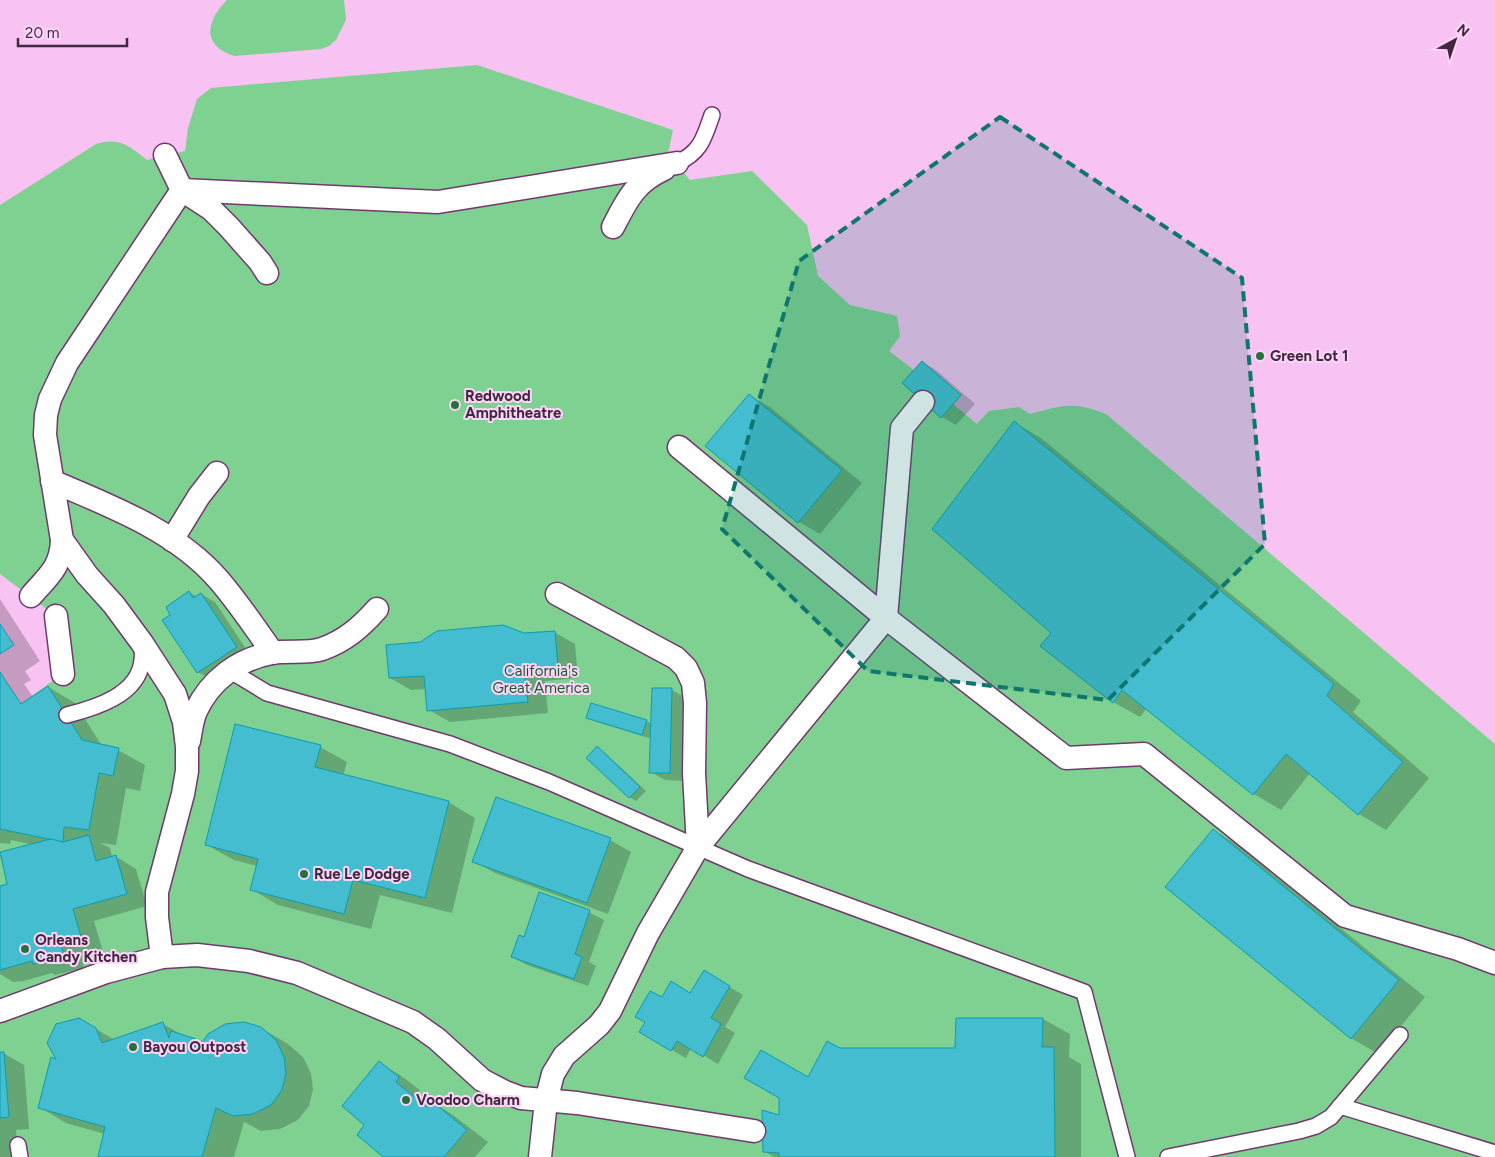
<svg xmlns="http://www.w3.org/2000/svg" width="1495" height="1157" font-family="Figtree,sans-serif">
<rect width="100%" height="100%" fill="#f8c2f2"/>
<g fill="#7fd191">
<path d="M 227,0 L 344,0 L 346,20 L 336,40 L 329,46 L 321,49 L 234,56 C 201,45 206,21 227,0 Z"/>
<path d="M 477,65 L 673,130 L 668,154 L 690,180 L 752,171 L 807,225 L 818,276 L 850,305 L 897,316 L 900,336 L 889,351 L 914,370 L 922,361 L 961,395 L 953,404 L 977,424 L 989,411 L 1019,407 L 1030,414 C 1063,405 1073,401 1106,414 L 1495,744 L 1495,1157 L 0,1157 L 0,672 L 21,704 L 63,673 L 56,616 L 0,574 L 0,205 L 96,144 C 120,137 129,146 147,160 L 185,151 L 188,128 L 197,99 L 211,88 Z"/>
</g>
<g fill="#0003">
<path d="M 922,362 L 936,370 L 975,404 L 956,425 L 942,417 Z"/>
<path d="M 749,395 L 770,407 L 862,483 L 820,534 L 799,522 L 707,446 Z"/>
<path d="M 1015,423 L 1041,438 L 1361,701 L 1353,712 L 1429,778 L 1386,830 L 1359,814 L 1310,773 L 1281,810 L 1254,794 L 1147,708 L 1140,717 L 1113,702 L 1053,633 Z"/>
<path d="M 189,592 L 197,597 L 201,594 L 215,602 L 250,655 L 212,680 L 198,672 Z"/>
<path d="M 0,599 L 40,661 L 25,671 L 31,680 L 24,684 L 33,697 L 48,687 L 75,703 L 102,746 L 118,750 L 145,765 L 140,791 L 126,788 L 116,845 L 100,843 L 110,848 L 112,857 L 115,856 L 136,869 L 147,906 L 94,921 L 103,952 L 82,957 L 84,968 L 55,975 L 52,973 L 24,981 L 13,982 L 0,974 L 0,887 L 8,885 L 0,854 L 34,845 L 11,840 L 10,844 L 0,843 Z"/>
<path d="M 554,632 L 575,644 L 578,678 L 545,681 L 548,713 L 450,722 L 429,710 L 427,689 L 411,690 L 390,678 L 421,644 Z"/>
<path d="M 672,690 L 686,698 L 684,781 L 665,780 L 651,772 L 651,733 L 649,738 L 594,721 L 588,717 L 646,721 L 652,724 Z"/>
<path d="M 320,747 L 347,762 L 343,776 L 448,802 L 475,818 L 452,913 L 380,895 L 371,929 L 278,905 L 251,889 L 257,866 L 234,860 L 207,845 Z"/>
<path d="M 597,748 L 604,752 L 646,791 L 636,801 L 629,797 Z"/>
<path d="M 1213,830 L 1240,846 L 1425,997 L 1378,1054 L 1351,1038 Z"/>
<path d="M 610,840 L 631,852 L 608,914 L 495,873 L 474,861 Z"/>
<path d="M 589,912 L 604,920 L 589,962 L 596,966 L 588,986 L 527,965 L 512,957 L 525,938 Z"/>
<path d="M 704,972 L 743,995 L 725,1027 L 735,1033 L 718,1064 L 691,1048 L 686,1058 L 640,1032 L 662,999 L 691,995 Z"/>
<path d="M 79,1019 L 115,1040 L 163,1024 L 186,1037 L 202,1044 L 261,1028 L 288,1044 L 303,1057 L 311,1073 L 313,1089 L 309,1106 L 298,1120 L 280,1129 L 261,1131 L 244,1122 L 234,1157 L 99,1157 L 105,1134 L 66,1123 L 39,1107 Z"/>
<path d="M 1043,1019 L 1070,1034 L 1069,1057 L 1081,1064 L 1081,1157 L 774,1157 L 764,1151 L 780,1117 L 809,1079 L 840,1049 L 956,1049 Z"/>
<path d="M 0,1053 L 3,1053 L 24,1065 L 29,1129 L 16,1130 L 18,1157 L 0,1157 Z"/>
<path d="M 379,1063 L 400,1075 L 420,1090 L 416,1094 L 430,1106 L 432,1102 L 453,1115 L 488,1142 L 475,1157 L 385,1157 L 366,1125 Z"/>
</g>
<g fill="#44bdd0" stroke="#0b9caf">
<path d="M 922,361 L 961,395 L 941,418 L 902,383 Z"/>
<path d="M 749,394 L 842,470 L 798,523 L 705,446 Z"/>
<path d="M 1014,421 L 1334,684 L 1327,696 L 1403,762 L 1358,815 L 1286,754 L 1253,795 L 1122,690 L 1113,703 L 1040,646 L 1051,633 L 932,529 Z"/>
<path d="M 189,591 L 193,598 L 201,593 L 237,647 L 197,673 L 162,620 L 170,615 L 166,607 Z"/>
<path d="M 0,624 L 14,645 L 0,654 Z"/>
<path d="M 503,625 L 524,633 L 555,631 L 558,667 L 524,670 L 528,702 L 427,711 L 424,676 L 389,678 L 386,645 L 420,642 L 437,631 Z"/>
<path d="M 0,672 L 21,704 L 48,686 L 82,740 L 119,748 L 113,776 L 99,773 L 89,830 L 64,827 L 63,842 L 0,829 Z"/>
<path d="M 652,688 L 672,688 L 670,773 L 649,773 Z"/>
<path d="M 591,703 L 647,720 L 642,735 L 586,718 Z"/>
<path d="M 235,724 L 321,745 L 315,767 L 449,801 L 425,898 L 353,880 L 344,914 L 250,890 L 258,859 L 205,845 Z"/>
<path d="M 597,746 L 640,787 L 629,798 L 586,758 Z"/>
<path d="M 496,797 L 611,838 L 587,903 L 472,862 Z"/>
<path d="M 1213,829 L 1399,980 L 1351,1039 L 1165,887 Z"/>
<path d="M 89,835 L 96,861 L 116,855 L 127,894 L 73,909 L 82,940 L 61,945 L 64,956 L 33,964 L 32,961 L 0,970 L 0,886 L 7,884 L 0,852 L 51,839 L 63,842 Z"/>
<path d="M 539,892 L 590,910 L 575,954 L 582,957 L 574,979 L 511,957 L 519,935 L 524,937 Z"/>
<path d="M 704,970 L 730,986 L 711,1018 L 721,1024 L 703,1057 L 677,1041 L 671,1051 L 639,1032 L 645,1022 L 635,1017 L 650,991 L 662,997 L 671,981 L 690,993 Z"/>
<path d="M 79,1018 L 96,1028 L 102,1043 L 163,1022 L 169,1038 L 171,1031 L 196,1039 L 194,1045 L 198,1048 L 208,1034 L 225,1024 L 244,1022 L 261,1027 L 276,1040 L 284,1057 L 286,1073 L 282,1090 L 271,1105 L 253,1114 L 233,1116 L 216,1108 L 202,1157 L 98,1157 L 105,1127 L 38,1108 L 51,1057 L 56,1059 L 47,1043 L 56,1024 Z"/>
<path d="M 956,1018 L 1043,1018 L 1042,1047 L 1054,1047 L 1055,1157 L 779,1157 L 779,1153 L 763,1152 L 762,1110 L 779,1115 L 779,1098 L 744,1078 L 761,1050 L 808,1077 L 827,1041 L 840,1048 L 955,1048 Z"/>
<path d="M 0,1052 L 4,1052 L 9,1117 L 0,1118 Z"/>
<path d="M 379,1061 L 399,1077 L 396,1082 L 427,1107 L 432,1101 L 467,1130 L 444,1157 L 383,1157 L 357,1135 L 364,1125 L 342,1106 Z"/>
</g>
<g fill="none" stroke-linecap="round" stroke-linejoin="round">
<defs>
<g id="service">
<path d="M 677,163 C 701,152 704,138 712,115"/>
<path d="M 229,670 L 267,693 L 450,744 L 549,782 L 748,869 L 1084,992 L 1127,1157"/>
<path d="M 67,715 C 95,708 139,695 142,660 C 143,655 142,649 142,644"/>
<path d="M 1340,1106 L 1495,1153"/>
<path d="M 18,1145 L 20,1157"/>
<path d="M 1168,1157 L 1299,1131 L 1316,1126 L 1331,1117 L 1400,1035"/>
</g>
<g id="pedestrian">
<path d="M 165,155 L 182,190 L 211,209 L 229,227 L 260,262 L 267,273"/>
<path d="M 182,190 L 438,202 L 677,163"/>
<path d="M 613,227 C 627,200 635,182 664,169"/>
<path d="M 679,447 L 886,618 L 1066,758 L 1144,754 L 1345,916 L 1458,949 L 1495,963"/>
<path d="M 52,481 C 110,506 175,530 218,579 C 238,602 255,628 273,653"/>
<path d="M 62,540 L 87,575 L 114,605 L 142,643 L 175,694 L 184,722 L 187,747 L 187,771 L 183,794 L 157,892 L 157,917 L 162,957"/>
<path d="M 172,540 L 199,496 L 217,473"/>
<path d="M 557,594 L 676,658 L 686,668 L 693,683 L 695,703 L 694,773 L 698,847"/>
<path d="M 31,596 C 48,576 61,568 62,540 L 45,435 L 46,415 L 50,399 L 67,363 L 182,190"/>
<path d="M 56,616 L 63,674"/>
<path d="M 189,741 C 191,731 192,720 196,711 C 210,680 239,659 272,653 C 289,650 306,654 322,649 C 345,641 361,627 377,609"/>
<path d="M 0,1011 L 106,972 L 162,957 L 197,955 L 249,961 L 297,973 L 413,1022 L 437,1039 L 482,1080 L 505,1092 L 521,1098 L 577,1103 L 754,1131"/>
<path d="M 540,1157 L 546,1101 L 553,1074 L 564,1056 L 599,1025 L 610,1011 L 648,933 L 698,847 L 886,618 L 902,428 L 923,402"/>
</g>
</defs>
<use href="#service" stroke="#72396e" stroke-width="18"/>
<use href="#pedestrian" stroke="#72396e" stroke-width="25"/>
<use href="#service" stroke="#fff" stroke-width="15"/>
<use href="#pedestrian" stroke="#fff" stroke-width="22"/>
</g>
<path fill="#0f766e" fill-opacity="0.2" stroke="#0f766e" stroke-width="4" stroke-dasharray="10 6" stroke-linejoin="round" d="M 1000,117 L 1242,278 L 1265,544 L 1108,700 L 868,671 L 722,529 L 799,261 Z"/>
<g fill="#276f3c" stroke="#fdd5f8" stroke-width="2">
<circle cx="1260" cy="356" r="5"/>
<circle cx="455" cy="405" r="5"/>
<circle cx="304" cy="874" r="5"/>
<circle cx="25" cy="949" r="5"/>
<circle cx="133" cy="1047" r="5"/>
<circle cx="406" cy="1100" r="5"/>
</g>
<g text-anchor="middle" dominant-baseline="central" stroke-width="4" stroke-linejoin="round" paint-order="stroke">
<g font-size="15" font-weight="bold" fill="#41273f" stroke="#fdd5f8" text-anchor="start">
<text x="1270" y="356">Green Lot 1</text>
<text x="465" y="396">Redwood<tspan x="465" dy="17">Amphitheatre</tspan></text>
<text x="314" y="874">Rue Le Dodge</text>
<text x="35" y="940">Orleans<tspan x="35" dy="17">Candy Kitchen</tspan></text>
<text x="143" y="1047">Bayou Outpost</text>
<text x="416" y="1100">Voodoo Charm</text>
</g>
<g font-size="15" fill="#165b2d" stroke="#fdd5f8">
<text x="541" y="671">California's<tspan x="541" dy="17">Great America</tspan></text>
</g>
</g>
<g transform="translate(1455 40) rotate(40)" stroke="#fdd5f8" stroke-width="4" paint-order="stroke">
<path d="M0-4L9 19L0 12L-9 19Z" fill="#41273f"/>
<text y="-8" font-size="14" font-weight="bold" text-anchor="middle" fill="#41273f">N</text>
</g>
<path d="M18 38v8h109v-8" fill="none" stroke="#41273f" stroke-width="2.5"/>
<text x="25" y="38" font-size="15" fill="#41273f" stroke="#fdd5f8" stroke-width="4" paint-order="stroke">20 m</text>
</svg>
